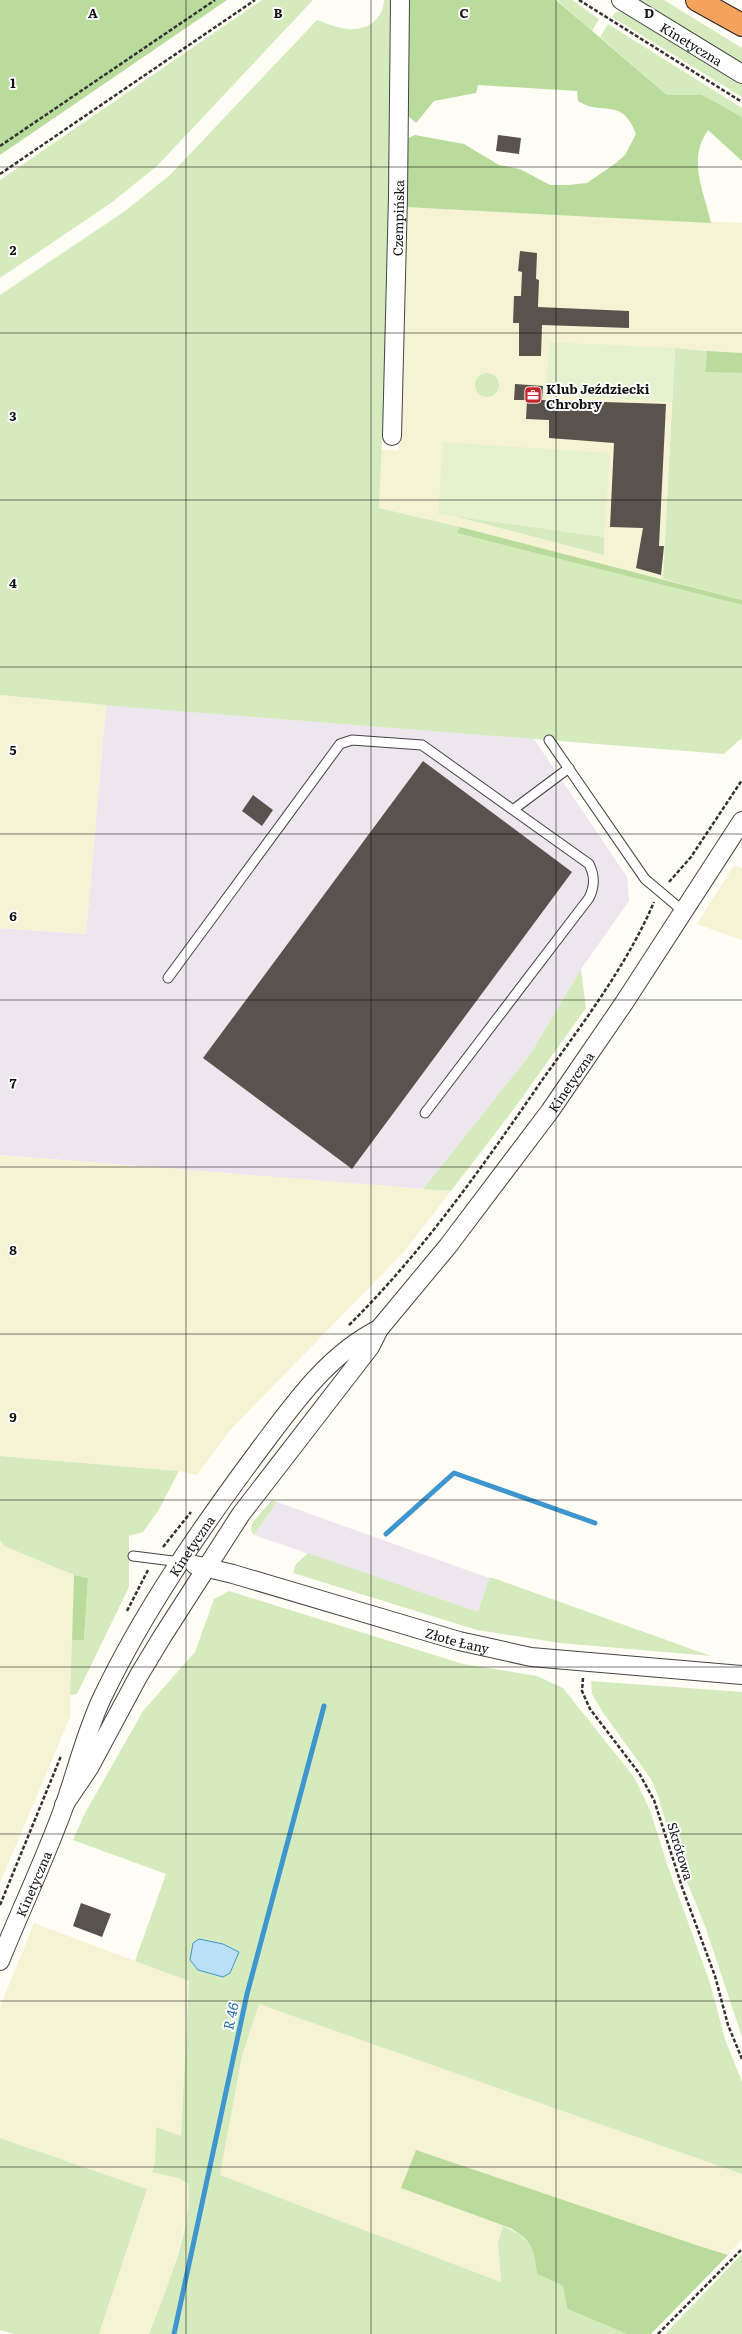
<svg xmlns="http://www.w3.org/2000/svg" width="742" height="2334" font-family="Literata,serif">
<rect width="100%" height="100%" fill="#fffdf5"/>
<g fill="#eee6ef">
<path d="M 106,705 L 534,739 L 627,877 L 629,901 L 581,969 L 531,1053 L 423,1189 L 0,1155 L 0,928 L 86,934 Z"/>
<path d="M 277,1502 L 489,1578 L 478,1612 L 254,1535 Z"/>
</g>
<g fill="#f6f3d4">
<path d="M 405,207 L 742,223 L 742,353 L 549,342 L 547,395 L 672,402 L 663,579 L 379,508 L 381,449 L 399,451 Z"/>
<path d="M 0,695 L 106,705 L 86,934 L 0,928 Z"/>
<path d="M 734,865 L 742,868 L 742,940 L 697,924 Z"/>
<path d="M 0,1155 L 451,1191 L 403,1253 L 232,1428 L 197,1475 L 179,1471 L 0,1456 Z"/>
<path d="M 0,1540 L 4,1546 L 74,1575 L 70,1717 L 0,1883 Z"/>
<path d="M 34,1923 L 189,1981 L 181,2136 L 156,2128 L 155,2162 L 152,2171 L 178,2178 L 188,2185 L 191,2201 L 171,2278 L 149,2334 L 99,2334 L 147,2189 L 0,2138 L 0,2007 Z"/>
<path d="M 259,2003 L 742,2174 L 742,2239 L 728,2255 L 693,2244 L 402,2188 L 503,2226 L 498,2242 L 501,2282 L 220,2175 L 242,2056 Z"/>
</g>
<g fill="#d5ebbd">
<path d="M 262,0 L 313,0 L 157,166 L 111,203 L 0,278 L 0,180 Z"/>
<path d="M 384,0 L 390,0 C 397,169 386,339 379,508 L 460,527 L 458,533 L 742,605 L 742,738 L 724,754 L 126,707 L 0,695 L 0,295 L 125,211 L 170,175 L 317,20 C 326,23 337,28 347,29 C 367,31 383,20 384,0 Z"/>
<path d="M 557,0 L 572,0 L 599,19 L 592,31 Z"/>
<path d="M 639,0 L 664,0 L 742,48 L 742,66 Z"/>
<path d="M 622,11 L 742,84 L 742,97 L 612,17 L 615,13 Z"/>
<path d="M 608,24 L 742,108 L 742,119 L 702,95 L 667,95 L 600,37 Z"/>
<path d="M 675,348 L 707,351 L 705,371 L 742,373 L 742,600 L 663,579 Z"/>
<circle cx="487" cy="385" r="12"/>
<path d="M 450,515 L 604,537 L 604,555 Z"/>
<path d="M 581,969 L 586,1008 L 513,1110 L 451,1191 L 423,1189 L 531,1053 Z"/>
<path d="M 0,1456 L 179,1471 L 158,1511 L 143,1532 L 129,1536 L 129,1587 L 77,1694 L 70,1695 L 72,1640 L 84,1640 L 88,1578 L 74,1575 L 4,1546 L 0,1540 Z"/>
<path d="M 272,1500 L 277,1502 L 254,1535 L 251,1531 L 252,1523 Z"/>
<path d="M 308,1553 L 478,1612 L 489,1578 L 493,1578 L 711,1656 L 560,1643 L 477,1630 L 293,1573 L 296,1564 Z"/>
<path d="M 229,1591 L 463,1664 L 537,1676 L 563,1688 L 634,1777 L 650,1810 L 667,1864 L 710,1983 L 725,2039 L 742,2082 L 742,2174 L 259,2004 L 242,2056 L 220,2175 L 501,2282 L 498,2242 L 503,2226 L 519,2234 L 534,2247 L 537,2274 L 563,2286 L 567,2309 L 627,2334 L 149,2334 C 164,2295 194,2225 188,2184 L 178,2178 L 152,2172 L 155,2162 L 156,2127 L 181,2136 L 189,1981 L 135,1961 L 166,1874 L 73,1840 L 84,1815 L 143,1711 L 195,1652 L 214,1599 Z"/>
<path d="M 591,1681 L 742,1692 L 742,2037 L 705,1926 L 675,1853 L 658,1796 L 651,1779 L 604,1714 L 592,1694 Z"/>
<path d="M 0,2138 L 147,2189 L 99,2334 L 14,2334 L 0,2330 Z"/>
<path d="M 742,2254 L 742,2334 L 665,2334 Z"/>
</g>
<g fill="#b9dc9c">
<path d="M 0,0 L 227,0 L 0,155 Z"/>
<path d="M 406,0 L 556,0 L 667,95 L 702,95 L 740,116 L 742,119 L 742,161 L 708,130 C 687,160 704,191 711,223 L 405,207 L 406,139 L 415,135 L 464,144 L 499,165 L 520,169 L 550,185 L 568,185 L 587,183 L 616,163 L 625,155 L 636,134 C 622,96 603,117 578,101 L 577,91 L 478,85 L 476,93 L 434,101 L 416,123 L 406,114 Z"/>
<path d="M 707,351 L 742,353 L 742,373 L 705,372 Z"/>
<path d="M 460,527 L 742,600 L 742,605 L 457,533 Z"/>
<path d="M 74,1575 L 88,1578 L 84,1640 L 72,1640 Z"/>
<path d="M 416,2150 L 693,2244 L 728,2255 L 651,2334 L 627,2334 L 567,2309 L 563,2286 L 537,2274 C 534,2249 534,2242 510,2228 L 401,2188 Z"/>
</g>
<g fill="#e6f2cf">
<path d="M 549,342 L 675,348 L 672,402 L 546,395 Z"/>
<path d="M 443,442 L 610,453 L 604,537 L 438,514 Z"/>
</g>
<path fill="#b9e0f7" stroke="#3f96cf" d="M 199,1939 L 223,1944 L 239,1952 L 230,1973 L 223,1977 L 198,1970 L 190,1960 L 193,1943 Z"/>
<g fill="none" stroke-linecap="round" stroke-linejoin="round">
<g stroke="#3f96cf" stroke-width="5">
<path d="M 386,1534 L 454,1473 L 595,1523"/>
<path d="M 174,2334 L 247,1994 L 324,1706"/>
</g>
</g>
<g fill="#5a524d">
<path d="M 498,135 L 521,138 L 519,154 L 496,151 Z"/>
<path d="M 520,251 L 537,253 L 536,279 L 539,280 L 538,307 L 629,311 L 629,328 L 542,325 L 541,356 L 519,356 L 519,323 L 513,323 L 514,296 L 521,296 L 522,272 L 518,271 Z"/>
<path d="M 515,384 L 543,386 L 542,400 L 666,404 L 659,546 L 664,546 L 661,575 L 636,568 L 643,528 L 610,527 L 614,443 L 549,438 L 549,420 L 526,419 L 527,400 L 514,400 Z"/>
<path d="M 423,761 L 572,872 L 352,1169 L 203,1058 Z"/>
<path d="M 253,795 L 273,810 L 262,826 L 242,811 Z"/>
<path d="M 81,1903 L 111,1914 L 102,1937 L 73,1926 Z"/>
</g>
<g fill="none" stroke-linecap="round" stroke-linejoin="round">
<defs>
<g id="service">
<path d="M 549,740 L 645,879 L 683,911"/>
<path d="M 514,809 L 569,768"/>
<path d="M 168,978 L 340,744 L 352,740 L 422,745 L 589,864 C 595,876 595,886 589,898 L 425,1113"/>
<path d="M 133,1556 L 181,1562"/>
</g>
<g id="minor">
<path id="s1" d="M 621,0 L 742,74"/>
<path id="s2" d="M 392,436 L 398,196 L 400,0"/>
<path id="s3" d="M 195,1565 L 233,1574 L 459,1641 L 531,1657 L 742,1675"/>
<path id="s4" d="M 64,1805 L 89,1768 L 139,1675 L 162,1637 L 241,1514 L 370,1347 L 379,1329 L 448,1246 L 550,1111 L 624,1003 L 742,821"/>
<path id="s5" d="M 0,1961 C 21,1909 46,1857 65,1804 C 77,1769 86,1732 102,1698 C 144,1610 201,1528 259,1450 C 293,1405 327,1355 379,1329"/>
</g>
<path id="motorway" d="M 697,0 L 742,25"/>
</defs>
<use href="#service" stroke="#444" stroke-width="11"/>
<use href="#minor" stroke="#444" stroke-width="20"/>
<use href="#motorway" stroke="#222" stroke-width="24"/>
<g stroke="#333" stroke-width="2.5" stroke-dasharray="4 2" stroke-linecap="butt">
<path d="M 579,0 L 742,102"/>
<path d="M 0,146 L 215,0"/>
<path d="M 0,174 L 255,0"/>
<path d="M 669,882 L 691,857 L 742,780"/>
<path d="M 349,1325 C 424,1251 485,1163 545,1076 C 584,1022 628,963 654,902"/>
<path d="M 163,1547 L 191,1512"/>
<path d="M 127,1611 L 148,1570"/>
<path d="M 583,1678 L 582,1691 L 590,1709 L 639,1773 L 654,1800 L 682,1887 L 715,1976 L 728,2025 L 742,2059"/>
<path d="M 0,1905 L 61,1756"/>
<path d="M 658,2334 L 742,2249"/>
</g>
<use href="#service" stroke="#fff" stroke-width="9"/>
<use href="#minor" stroke="#fff" stroke-width="18"/>
<use href="#motorway" stroke="#f5a25d" stroke-width="22"/>
</g>
<path fill="none" stroke="#111" stroke-width="1" stroke-opacity="0.55" d="M 186,0 L 186,2334M 371,0 L 371,2334M 556,0 L 556,2334M 0,167 L 742,167M 0,333 L 742,333M 0,500 L 742,500M 0,667 L 742,667M 0,834 L 742,834M 0,1000 L 742,1000M 0,1167 L 742,1167M 0,1334 L 742,1334M 0,1500 L 742,1500M 0,1667 L 742,1667M 0,1834 L 742,1834M 0,2001 L 742,2001M 0,2167 L 742,2167"/>
<defs>
<symbol id="office-square" viewBox="-11 -11 22 22"><rect x="-9" y="-9" width="18" height="18" rx="4" fill="#c4262e" stroke="#fff"/><path d="M-6-3h4V-5.5h4V-3h4V5H-6ZM-1-4.5V-3h2v-1.5ZM-6 0V1H6V0Z" fill="#fff"/></symbol>
</defs>
<g fill-rule="evenodd">
<use href="#office-square" x="523" y="385" width="20" height="20"/>
</g>
<g text-anchor="middle" dominant-baseline="central" stroke-width="4" stroke-linejoin="round" paint-order="stroke">
<g font-size="13" fill="#111" stroke="#fff">
<text stroke="none"><textPath href="#s1" startOffset="83">Kinetyczna</textPath></text>
<text stroke="none"><textPath href="#s2" startOffset="218">Czempińska</textPath></text>
<text stroke="none"><textPath href="#s4" startOffset="885">Kinetyczna</textPath></text>
<text stroke="none"><textPath href="#s5" startOffset="459">Kinetyczna</textPath></text>
<text stroke="none"><textPath href="#s3" startOffset="273">Złote Łany</textPath></text>
<text transform="translate(681 1851) rotate(73)">Skrótowa</text>
<text stroke="none"><textPath href="#s5" startOffset="84">Kinetyczna</textPath></text>
</g>
<g font-size="13" font-weight="bold" fill="#111" stroke="#fff" text-anchor="start">
<text x="546" y="388">Klub Jeździecki<tspan x="546" dy="15">Chrobry</tspan></text>
</g>
<g font-size="14" font-style="italic" fill="#1768a6" stroke="#fff">
<text transform="translate(230 2016) rotate(-78)">R 46</text>
</g>
</g>
<g font-size="13" text-anchor="middle" font-weight="bold" fill="#111" stroke="#fff" stroke-width="4" stroke-linejoin="round" paint-order="stroke">
<text x="93" y="18">A</text>
<text x="278" y="18">B</text>
<text x="464" y="18">C</text>
<text x="649" y="18">D</text>
<text x="13" y="88">1</text>
<text x="13" y="255">2</text>
<text x="13" y="421">3</text>
<text x="13" y="588">4</text>
<text x="13" y="755">5</text>
<text x="13" y="921">6</text>
<text x="13" y="1088">7</text>
<text x="13" y="1255">8</text>
<text x="13" y="1422">9</text>
</g>
</svg>
